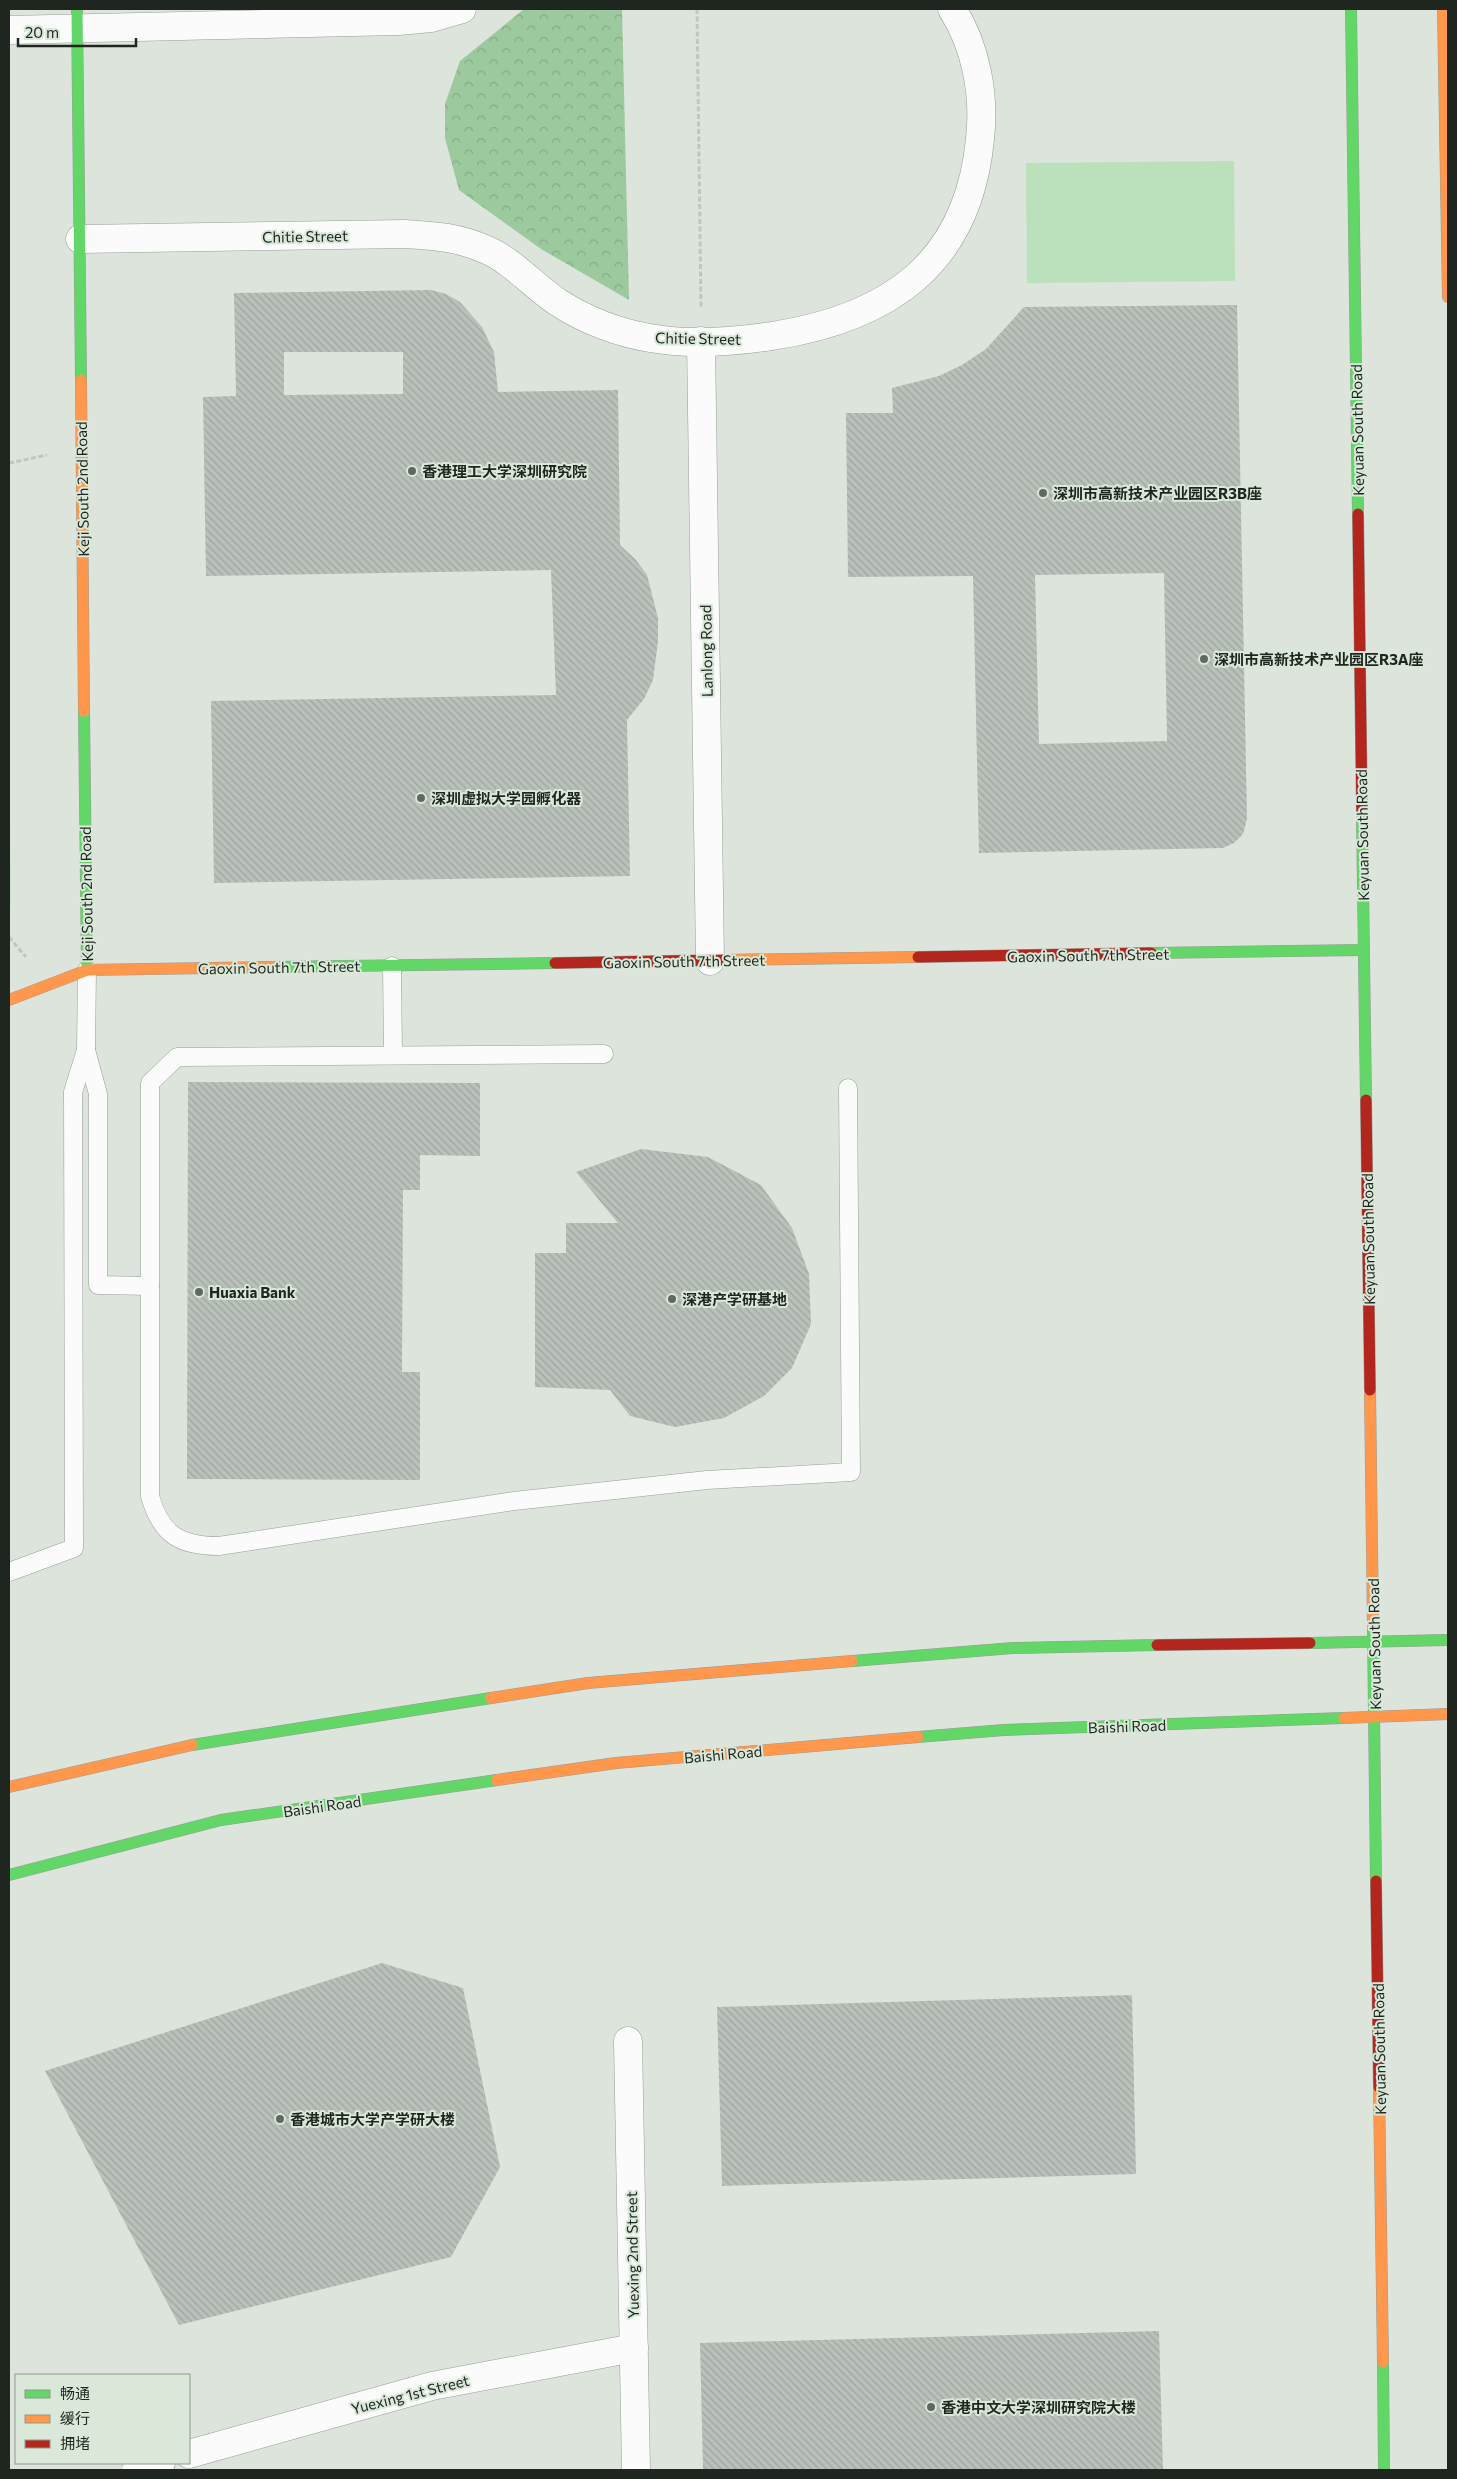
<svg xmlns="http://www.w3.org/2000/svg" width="1457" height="2479" font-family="Commissioner,'Noto Sans SC',sans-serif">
<defs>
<pattern id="green-dots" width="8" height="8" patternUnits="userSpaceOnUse" patternTransform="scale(1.25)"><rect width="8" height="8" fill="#bae1bb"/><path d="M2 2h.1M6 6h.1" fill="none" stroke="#9fc1a0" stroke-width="1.8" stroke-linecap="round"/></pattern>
<pattern id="forest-crowns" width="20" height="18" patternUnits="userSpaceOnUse" patternTransform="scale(1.25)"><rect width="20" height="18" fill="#9cc99e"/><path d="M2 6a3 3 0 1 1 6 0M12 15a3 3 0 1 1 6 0" fill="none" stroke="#86ac88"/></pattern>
<pattern id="building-back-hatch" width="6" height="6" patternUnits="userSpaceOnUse" patternTransform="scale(1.25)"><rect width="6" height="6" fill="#bac1ba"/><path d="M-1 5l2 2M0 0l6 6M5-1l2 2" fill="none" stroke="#9fa69f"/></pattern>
</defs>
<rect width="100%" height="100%" fill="#dce4dc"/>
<path fill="url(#green-dots)" d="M 9,743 L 11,904 L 9,908 Z"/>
<path fill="url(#forest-crowns)" d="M 524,9 L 622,9 L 629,300 L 541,249 L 459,190 L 445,138 L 445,104 L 460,61 Z"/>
<path fill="#bae1bb" d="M 1234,161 L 1235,281 L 1027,283 L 1026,163 Z"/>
<g fill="url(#building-back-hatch)" fill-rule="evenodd">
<path d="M 431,290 L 446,294 L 460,302 L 482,327 L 494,352 L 498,392 L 618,390 L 620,545 L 636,560 L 647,575 L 658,618 L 658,641 L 653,680 L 644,699 L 627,720 L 630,876 L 214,883 L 211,701 L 556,695 L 551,570 L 206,576 L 203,397 L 236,396 L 234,293 ZM 284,352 L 403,352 L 403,394 L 284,395 Z"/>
<path d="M 1237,305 L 1247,819 L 1243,834 L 1234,843 L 1223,848 L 979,853 L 973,576 L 848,577 L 846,413 L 893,413 L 892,388 L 939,376 L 962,365 L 986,349 L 1024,307 ZM 1164,573 L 1167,741 L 1039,744 L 1035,575 Z"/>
<path d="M 188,1082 L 480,1083 L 480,1156 L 420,1155 L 420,1190 L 403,1190 L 402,1372 L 420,1372 L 420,1480 L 187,1479 Z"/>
<path d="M 641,1149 L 708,1157 L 761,1185 L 792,1228 L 809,1274 L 811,1324 L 792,1368 L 764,1396 L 724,1418 L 675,1427 L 630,1416 L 610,1390 L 535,1387 L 535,1253 L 566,1253 L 566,1223 L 618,1223 L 576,1172 Z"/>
<path d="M 382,1963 L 463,1988 L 500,2167 L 451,2257 L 179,2325 L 45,2071 Z"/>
<path d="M 1132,1995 L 1136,2174 L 722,2186 L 717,2007 Z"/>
<path d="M 1159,2331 L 1163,2470 L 703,2470 L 700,2343 Z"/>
</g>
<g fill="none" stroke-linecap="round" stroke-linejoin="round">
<defs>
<g id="lane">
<path d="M 392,966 L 393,1055"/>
<path d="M 86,1050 L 98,1094 L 98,1285 L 150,1286"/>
<path d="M 604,1054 L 177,1057 L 150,1083 L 150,1496 C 161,1535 180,1546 219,1546 L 514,1501 L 707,1480 L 851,1472 L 848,1088"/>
<path d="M 9,1572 L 74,1548 L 73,1092 L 86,1050 L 87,970"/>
</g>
<g id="street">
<path d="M 9,30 L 398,21 L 431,18 L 462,9"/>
<path d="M 80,239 L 405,234 C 436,236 458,237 487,250 C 514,262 534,287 559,303 C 585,320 619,333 650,338 C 689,345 733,342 772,336 C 889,318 968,264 980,139 C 985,95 976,46 952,9"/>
<path d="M 701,341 L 710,961"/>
<path d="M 628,2041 L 636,2470"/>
<path d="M 189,2454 L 432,2386 L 634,2348"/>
<path d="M 136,2470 L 161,2463"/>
</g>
<g id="fast">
<path d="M 77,9 L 81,380"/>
<path d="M 1351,9 L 1358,514"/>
<path d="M 84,711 L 87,970"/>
<path d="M 1362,814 L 1366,1100"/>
<path d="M 1151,953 L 1364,950"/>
<path d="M 272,967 L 555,963"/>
<path d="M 1373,1626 L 1376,1881"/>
<path d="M 1310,1643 L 1448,1640"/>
<path d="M 852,1661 L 1013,1648 L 1157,1645"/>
<path d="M 918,1737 L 1004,1730 L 1344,1718"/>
<path d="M 192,1745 L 491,1698"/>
<path d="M 9,1875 L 221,1820 L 497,1780"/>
<path d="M 1383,2362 L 1384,2470"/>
</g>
<g id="slow">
<path d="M 1443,9 L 1448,297"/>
<path d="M 81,380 L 84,711"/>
<path d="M 723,960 L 918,957"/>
<path d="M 9,1000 L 87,970 L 272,967"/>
<path d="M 1370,1390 L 1373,1626"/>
<path d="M 491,1698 L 588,1683 L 852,1661"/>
<path d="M 1344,1718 L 1448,1714"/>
<path d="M 497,1780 L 616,1763 L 918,1737"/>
<path d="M 9,1787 L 192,1745"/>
<path d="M 1379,2087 L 1383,2362"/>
</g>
<g id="jam">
<path d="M 1358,514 L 1362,814"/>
<path d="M 918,957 L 1151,953"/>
<path d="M 555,963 L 723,960"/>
<path d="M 1366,1100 L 1370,1390"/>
<path d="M 1157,1645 L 1310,1643"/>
<path d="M 1376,1881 L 1379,2087"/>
</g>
</defs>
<use href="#lane" stroke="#989e98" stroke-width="19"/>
<use href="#street" stroke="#989e98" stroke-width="29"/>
<use href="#fast" stroke="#989e98" stroke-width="12"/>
<use href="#slow" stroke="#989e98" stroke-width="12"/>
<use href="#jam" stroke="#989e98" stroke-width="12"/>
<g stroke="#c2c5c2" stroke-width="3" stroke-dasharray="5 2.5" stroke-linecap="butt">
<path d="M 697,9 L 701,308"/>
<path d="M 9,463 L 47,455"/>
<path d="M 9,937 L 26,957"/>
</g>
<use href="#lane" stroke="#fafbfa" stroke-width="18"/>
<use href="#street" stroke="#fafbfa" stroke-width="28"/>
<use href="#fast" stroke="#63d668" stroke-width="11"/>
<use href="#slow" stroke="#ff974d" stroke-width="11"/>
<use href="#jam" stroke="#b3261e" stroke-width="11"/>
</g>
<g fill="#616861" stroke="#d9e8d9" stroke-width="2">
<circle cx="412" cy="471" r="5"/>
<circle cx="1043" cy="493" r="5"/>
<circle cx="1204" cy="659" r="5"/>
<circle cx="421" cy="798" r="5"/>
<circle cx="199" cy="1292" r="5"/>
<circle cx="672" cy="1299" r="5"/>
<circle cx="280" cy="2119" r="5"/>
<circle cx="931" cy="2407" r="5"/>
</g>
<g text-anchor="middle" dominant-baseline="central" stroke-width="4" stroke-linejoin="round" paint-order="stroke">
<g font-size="15" fill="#1f251f" stroke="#d9e8d9">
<text transform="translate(305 236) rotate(-1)">Chitie Street</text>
<text transform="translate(698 338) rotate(1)">Chitie Street</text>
<text transform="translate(1357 430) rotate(-91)">Keyuan South Road</text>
<text transform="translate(82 489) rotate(-91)">Keji South 2nd Road</text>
<text transform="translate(706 651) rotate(-91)">Lanlong Road</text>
<text transform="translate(1362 835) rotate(-91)">Keyuan South Road</text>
<text transform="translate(86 894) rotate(-91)">Keji South 2nd Road</text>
<text transform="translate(1088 955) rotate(-1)">Gaoxin South 7th Street</text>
<text transform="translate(684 961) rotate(-1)">Gaoxin South 7th Street</text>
<text transform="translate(279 967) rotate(-1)">Gaoxin South 7th Street</text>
<text transform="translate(1368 1239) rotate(-91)">Keyuan South Road</text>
<text transform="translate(1374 1644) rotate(-91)">Keyuan South Road</text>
<text transform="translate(1127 1726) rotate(-2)">Baishi Road</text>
<text transform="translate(723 1754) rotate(-5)">Baishi Road</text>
<text transform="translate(322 1806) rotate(-8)">Baishi Road</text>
<text transform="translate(1379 2049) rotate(-91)">Keyuan South Road</text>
<text transform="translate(632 2255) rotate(-91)">Yuexing 2nd Street</text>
<text transform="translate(410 2394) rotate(-14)">Yuexing 1st Street</text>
</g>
<g font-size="15" font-weight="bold" fill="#1f251f" stroke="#d9e8d9" text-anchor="start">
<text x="422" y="471">香港理工大学深圳研究院</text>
<text x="1053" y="493">深圳市高新技术产业园区R3B座</text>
<text x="1214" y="659">深圳市高新技术产业园区R3A座</text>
<text x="431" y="798">深圳虚拟大学园孵化器</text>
<text x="209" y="1292">Huaxia Bank</text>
<text x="682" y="1299">深港产学研基地</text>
<text x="290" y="2119">香港城市大学产学研大楼</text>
<text x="941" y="2407">香港中文大学深圳研究院大楼</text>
</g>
</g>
<rect width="1457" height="2479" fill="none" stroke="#1f251f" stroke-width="20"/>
<rect x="15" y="2374" width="175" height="90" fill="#d9e8d9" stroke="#8f9a8f"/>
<rect x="25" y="2390" width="25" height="8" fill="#63d668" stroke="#8f9a8f"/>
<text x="60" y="2399" font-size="15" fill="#1f251f">畅通</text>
<rect x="25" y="2415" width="25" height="8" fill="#ff974d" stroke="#8f9a8f"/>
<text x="60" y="2424" font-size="15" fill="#1f251f">缓行</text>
<rect x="25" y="2440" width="25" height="8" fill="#b3261e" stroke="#8f9a8f"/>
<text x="60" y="2449" font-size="15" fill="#1f251f">拥堵</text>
<path d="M18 38v8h118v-8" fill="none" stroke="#1f251f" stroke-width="2.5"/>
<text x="25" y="38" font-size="15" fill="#1f251f" stroke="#d9e8d9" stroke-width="4" paint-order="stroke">20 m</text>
</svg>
